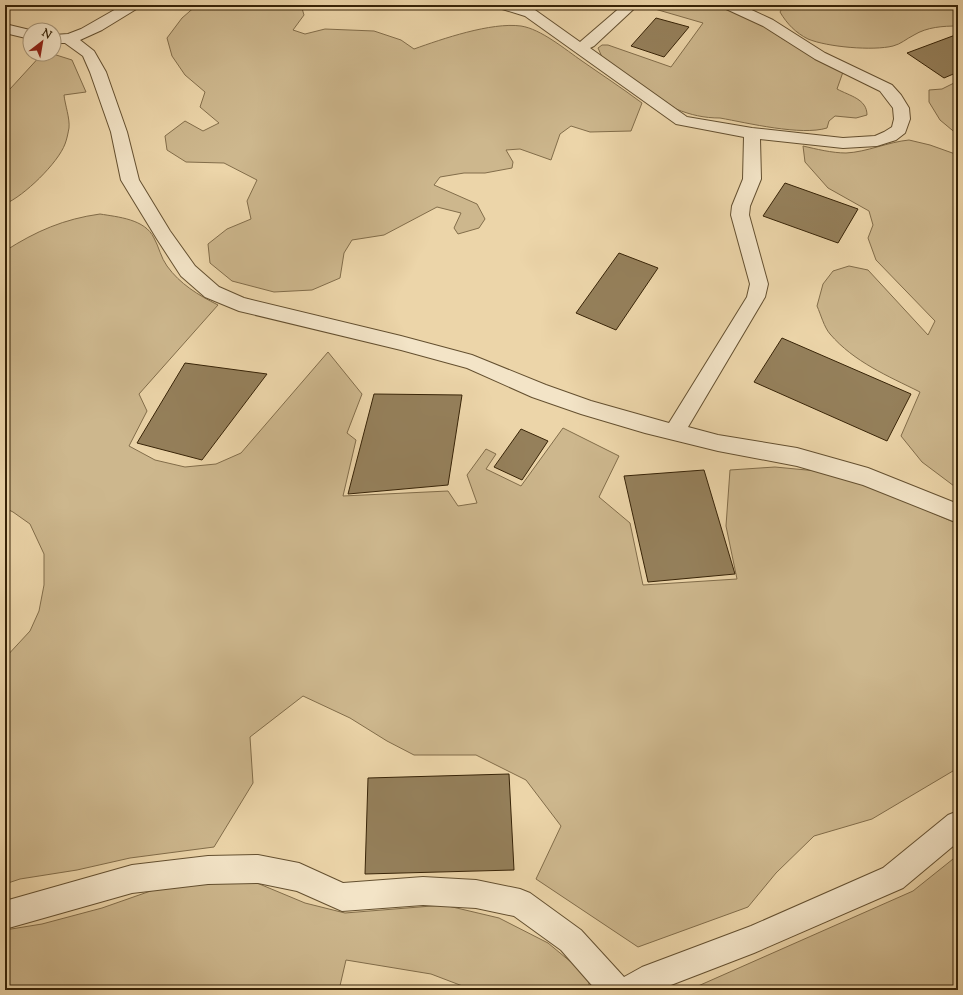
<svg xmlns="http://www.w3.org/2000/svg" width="963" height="995" font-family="'Sorts Mill Goudy',serif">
<rect width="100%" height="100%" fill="#ecd5a9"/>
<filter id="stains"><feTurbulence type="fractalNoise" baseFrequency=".005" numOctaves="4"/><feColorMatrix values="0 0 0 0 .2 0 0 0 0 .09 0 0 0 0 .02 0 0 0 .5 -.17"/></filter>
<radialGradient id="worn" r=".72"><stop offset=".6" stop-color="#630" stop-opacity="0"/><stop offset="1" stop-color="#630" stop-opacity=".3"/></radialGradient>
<g fill="#cdb78d" stroke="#826d4a">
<path d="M 197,5 L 301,5 L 304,15 L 293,30 L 305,34 L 325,29 L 374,31 L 401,40 L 414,49 C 442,39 491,22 521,26 C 541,29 566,50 582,61 C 602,75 622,88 642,103 L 631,131 L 590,132 L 571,126 L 560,134 L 551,160 L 520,149 L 506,150 L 513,162 L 512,168 L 485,173 L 464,173 L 440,177 L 434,185 L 477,204 L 485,219 L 479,228 L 458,234 L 454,228 L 461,213 L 437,207 L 384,235 L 352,240 L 344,253 L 340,278 L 312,290 L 274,292 L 232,281 L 210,263 L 208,244 L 227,229 L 251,219 L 247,201 L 257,180 L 224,163 L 186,162 L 167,150 L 165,136 L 185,121 L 203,131 L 219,123 L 200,107 L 205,92 L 185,75 L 172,56 L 167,38 L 182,18 Z"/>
<path d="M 651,5 L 711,5 L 721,7 L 743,16 L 765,27 L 783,39 L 843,72 L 837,89 C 850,96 867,99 867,115 L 856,118 L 835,116 L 829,121 L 827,128 C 801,136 748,123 720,118 C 704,118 691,115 676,109 L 602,57 L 598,48 L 602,45 L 608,45 L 671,67 L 703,23 L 648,7 Z"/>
<path d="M 784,5 L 958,5 L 958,26 C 943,26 927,27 914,35 C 906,39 901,44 893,46 C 873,51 827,47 808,39 C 796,33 787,24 780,12 Z"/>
<path d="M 42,54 L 53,54 L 72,60 L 86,92 L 64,95 C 65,105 70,118 69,128 C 68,133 67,139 65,144 C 58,163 24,196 5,204 L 5,89 L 10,89 Z"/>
<path d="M 958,81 L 958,135 L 940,120 L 929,102 L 929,90 L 942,89 Z"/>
<path d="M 909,140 L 930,145 L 958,155 L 958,489 L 922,462 L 901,436 L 920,392 C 888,376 854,362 830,334 C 824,327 821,315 817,306 L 823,284 L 833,271 L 849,266 L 868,270 L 928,335 L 935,321 L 876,260 L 868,238 L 873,225 L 869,211 L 828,188 L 805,162 L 803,146 C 816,149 832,153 846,153 C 867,152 888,142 909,140 Z"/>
<path d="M 100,214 C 118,217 145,219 154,238 C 159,247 161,258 167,266 C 180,284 198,295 218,305 L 139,394 L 147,411 L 129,446 L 155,460 L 185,467 L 216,464 L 241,453 L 328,352 L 362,394 L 347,433 L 356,440 L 343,496 L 448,491 L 458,506 L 477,503 L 467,475 L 486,449 L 496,454 L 486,469 L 521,486 L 563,428 L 619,456 L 599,497 L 630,523 L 643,585 L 737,579 L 726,526 L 730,470 L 775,467 L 817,471 L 873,487 L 958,524 L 958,768 L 872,819 L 814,836 L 776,873 L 748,907 L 638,947 L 536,879 L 561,826 L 526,780 L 476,755 L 414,755 L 387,741 L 350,718 L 303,696 L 250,737 L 253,783 L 214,847 L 130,858 L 77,870 L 20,879 L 5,884 L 5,658 L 30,631 L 39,611 L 44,585 L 44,554 L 30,524 L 13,512 L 5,508 L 5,251 C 36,231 64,219 100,214 Z"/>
<path d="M 958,855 L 958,990 L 689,990 L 913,891 Z"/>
<path d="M 222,881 L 257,883 L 305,903 L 345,913 L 444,905 L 499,918 L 548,943 L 589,977 L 589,990 L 473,990 L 431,974 L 346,960 L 339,990 L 5,990 L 5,930 L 42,924 L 102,908 L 162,887 Z"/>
</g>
<g fill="#95805b" stroke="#372307">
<path d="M 656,18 L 689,27 L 664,57 L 631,46 Z"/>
<path d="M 958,34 L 958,72 L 944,78 L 907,53 Z"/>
<path d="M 785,183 L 858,209 L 838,243 L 763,216 Z"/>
<path d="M 619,253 L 658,268 L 616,330 L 576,313 Z"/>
<path d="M 782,338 L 911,394 L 887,441 L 754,382 Z"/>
<path d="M 185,363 L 267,374 L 202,460 L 137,443 Z"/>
<path d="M 374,394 L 462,395 L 448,485 L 348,494 Z"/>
<path d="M 521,429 L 548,441 L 522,480 L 494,467 Z"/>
<path d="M 704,470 L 735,574 L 648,582 L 624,476 Z"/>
<path d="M 509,774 L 514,870 L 365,874 L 368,778 Z"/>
</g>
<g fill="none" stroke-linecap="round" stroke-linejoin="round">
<defs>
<g id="minor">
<path d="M 123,5 L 140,5 L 138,8 L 102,30 L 80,40 L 94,51 L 106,72 L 127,132 L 139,180 L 170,231 L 195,266 L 219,287 L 244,298 L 401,336 L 472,355 L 546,385 L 591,401 L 669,423 L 747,297 L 750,284 L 731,215 L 732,206 L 743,179 L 744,137 L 676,124 L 525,16 L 499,8 L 497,5 L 522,5 L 535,10 L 580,42 L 623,5 L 638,5 L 594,46 L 590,48 L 687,117 L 752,128 L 843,138 L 875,136 L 884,132 L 892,127 L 894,119 L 893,108 L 880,91 L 815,59 L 763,26 L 724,8 L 722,5 L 741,5 L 773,20 L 825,53 L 892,85 L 901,95 L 909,108 L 910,119 L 905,133 L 896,140 L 877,146 L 843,148 L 760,139 L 761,179 L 750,206 L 749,215 L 768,284 L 765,297 L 688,427 L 718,435 L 797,448 L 868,468 L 958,504 L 958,523 L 863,485 L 797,466 L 718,451 L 645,433 L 581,414 L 532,397 L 467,368 L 401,350 L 239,311 L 205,297 L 181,276 L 157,239 L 121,180 L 111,132 L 90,72 L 83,56 L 65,43 L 54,43 L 54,35 L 68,34 L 81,29 Z"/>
<path d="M 5,24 L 30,30 L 30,39 L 5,33 Z"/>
<path d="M 958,811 L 958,842 L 903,888 L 754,953 L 658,990 L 596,990 L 561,950 L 514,916 L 476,908 L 423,905 L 342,911 L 297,891 L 258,883 L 208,884 L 132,893 L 5,929 L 5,901 L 132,865 L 208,856 L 258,855 L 299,863 L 343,883 L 423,877 L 476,880 L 520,889 L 530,893 L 581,930 L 624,977 L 642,967 L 751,926 L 883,868 L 948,815 Z"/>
</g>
</defs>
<use href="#minor" stroke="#645030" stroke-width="2"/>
<use href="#minor" fill="#f3e4c7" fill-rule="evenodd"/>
</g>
<rect width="963" height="995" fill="none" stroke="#ecd5a9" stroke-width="20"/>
<rect x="6" y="6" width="951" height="983" fill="none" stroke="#372307" stroke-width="2"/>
<rect x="10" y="10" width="943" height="975" fill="none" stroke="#372307"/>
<g transform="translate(42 42) rotate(31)"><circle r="19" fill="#f3e4c7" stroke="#a8977a"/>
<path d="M0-3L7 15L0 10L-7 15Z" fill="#8f2418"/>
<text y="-6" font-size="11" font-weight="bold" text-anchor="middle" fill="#372307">N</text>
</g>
<rect width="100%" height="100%" filter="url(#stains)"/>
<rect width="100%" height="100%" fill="url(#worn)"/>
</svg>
